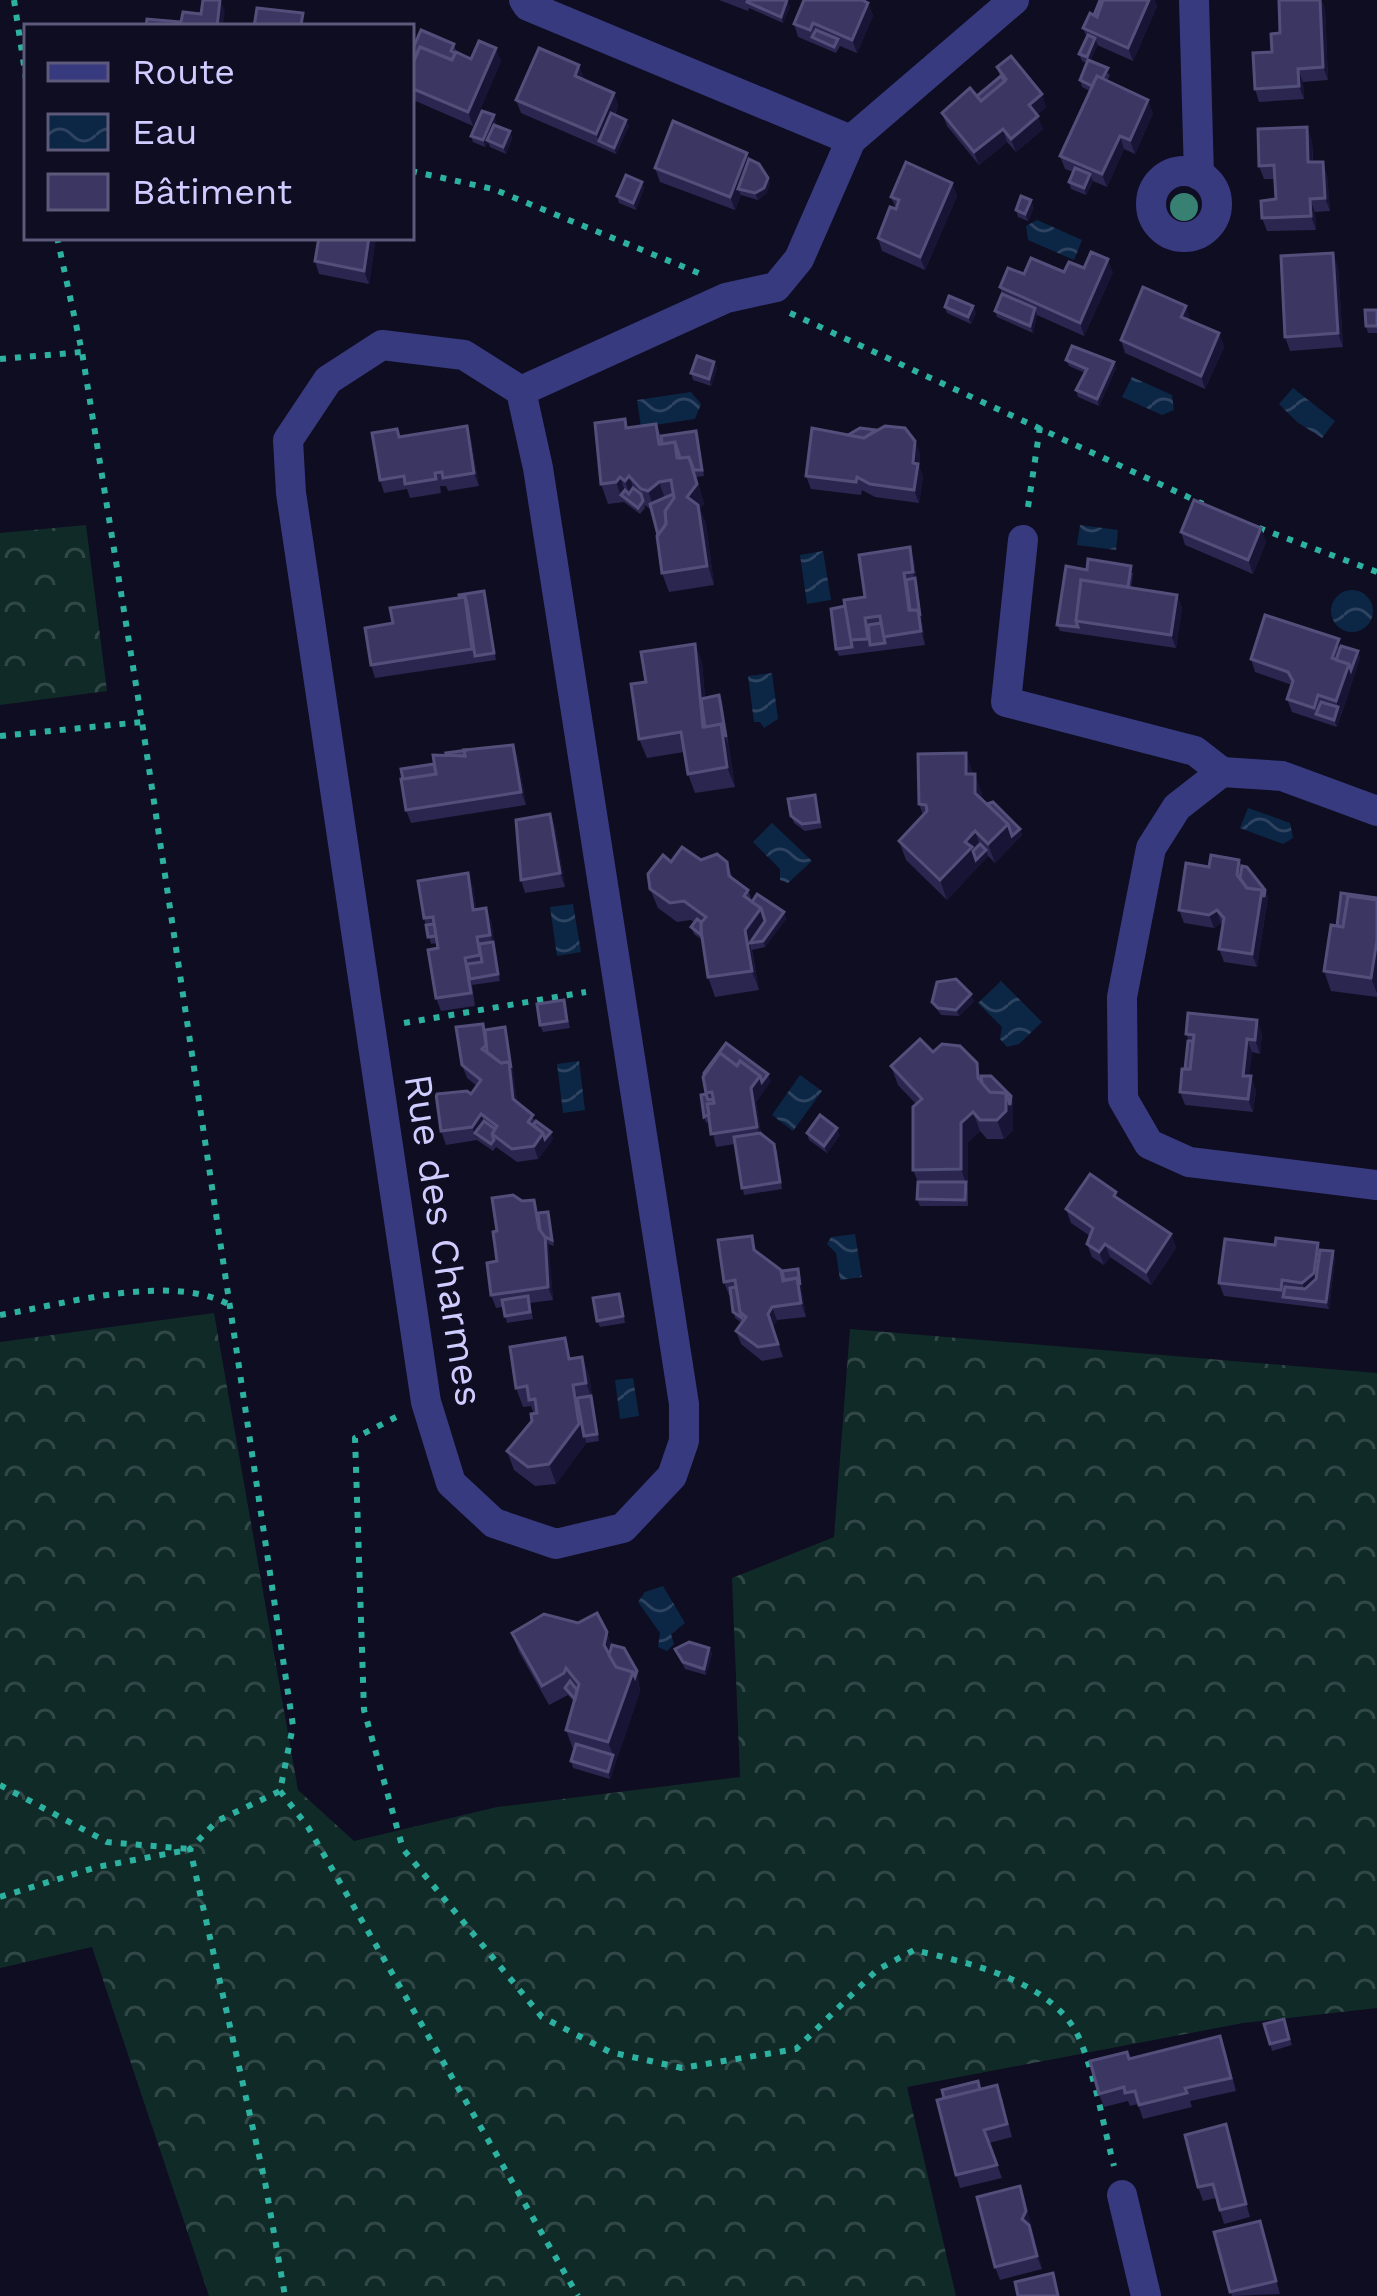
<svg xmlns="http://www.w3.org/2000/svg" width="1377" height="2296" font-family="'Work Sans',sans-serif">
<defs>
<pattern id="forest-crowns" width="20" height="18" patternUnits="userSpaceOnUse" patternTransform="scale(3)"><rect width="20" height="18" fill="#102a28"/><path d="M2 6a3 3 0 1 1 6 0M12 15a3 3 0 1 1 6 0" fill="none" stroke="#324848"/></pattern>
<pattern id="water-waves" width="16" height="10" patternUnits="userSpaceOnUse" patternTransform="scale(3)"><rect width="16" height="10" fill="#0c2645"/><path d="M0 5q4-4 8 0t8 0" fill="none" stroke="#2e4461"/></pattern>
</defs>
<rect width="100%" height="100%" fill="#0f0d21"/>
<g fill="url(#forest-crowns)">
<path d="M 86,525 L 107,691 L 0,705 L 0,533 Z"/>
<path d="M 214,1313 L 298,1790 L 354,1841 L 497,1807 L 740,1777 L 732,1578 L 834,1537 L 850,1329 L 1377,1373 L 1377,2008 L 1243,2023 L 907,2087 L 956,2296 L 209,2296 L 92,1947 L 0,1968 L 0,1342 Z"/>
</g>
<g fill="url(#water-waves)">
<path d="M 1037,220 L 1082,240 L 1074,260 L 1028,240 L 1026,226 Z"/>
<path d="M 1132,377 L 1172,395 L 1174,410 L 1162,415 L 1122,397 Z"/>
<path d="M 1293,388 L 1335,421 L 1322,438 L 1297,422 L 1279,404 Z"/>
<path d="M 691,392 L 701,404 L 695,419 L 641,427 L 637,400 Z"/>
<path d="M 1080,525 L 1118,530 L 1116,550 L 1077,545 Z"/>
<path d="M 823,551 L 831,600 L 807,604 L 800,555 Z"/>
<circle cx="1352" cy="611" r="21"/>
<path d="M 772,673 L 778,719 L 764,728 L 760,722 L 754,722 L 748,676 Z"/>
<path d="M 1248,808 L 1290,823 L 1293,838 L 1283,844 L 1240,828 Z"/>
<path d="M 772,823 L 812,861 L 788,883 L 780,880 L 780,869 L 753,842 Z"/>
<path d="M 573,904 L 581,952 L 557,956 L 550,907 Z"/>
<path d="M 1001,981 L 1042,1022 L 1019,1044 L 1007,1047 L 1000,1039 L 1002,1027 L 978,1003 Z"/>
<path d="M 579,1061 L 585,1110 L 563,1113 L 557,1064 Z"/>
<path d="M 800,1075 L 822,1091 L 793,1131 L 772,1115 Z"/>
<path d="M 855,1234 L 862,1277 L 840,1280 L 836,1253 L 827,1244 L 831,1237 Z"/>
<path d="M 633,1378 L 639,1416 L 620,1419 L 615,1380 Z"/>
<path d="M 663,1586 L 685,1623 L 671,1634 L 674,1644 L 667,1651 L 658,1647 L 660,1633 L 638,1602 L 645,1592 Z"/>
</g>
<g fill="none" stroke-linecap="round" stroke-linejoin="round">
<g stroke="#2db2a1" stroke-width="6" stroke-dasharray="6 9" stroke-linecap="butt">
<path d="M 14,0 L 27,85"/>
<path d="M 411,171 L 493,189 L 701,274"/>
<path d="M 57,237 L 82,352 L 142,722 L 293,1726 L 280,1791 L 217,1821 L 190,1849 L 265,2182 L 285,2296"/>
<path d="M 790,313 L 1203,504"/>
<path d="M 0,359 L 82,352"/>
<path d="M 1028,507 L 1040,427"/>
<path d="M 1259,528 L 1377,572"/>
<path d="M 0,736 L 142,722"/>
<path d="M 404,1023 L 586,992"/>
<path d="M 0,1315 C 66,1304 168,1273 228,1304"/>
<path d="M 396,1417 L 355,1438 L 364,1710 L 403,1849 L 542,2017 L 610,2052 L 682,2068 L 796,2049 L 877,1970 L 914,1950 C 969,1963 1055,1981 1080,2040 C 1096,2079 1103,2125 1114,2166"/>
<path d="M 0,1785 L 107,1842 L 190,1849"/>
<path d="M 280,1791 L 308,1827 L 578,2296"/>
<path d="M 0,1897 L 97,1867 L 182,1851"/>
</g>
<g stroke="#383a80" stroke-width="30">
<path d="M 524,0 L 528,6 L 851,140"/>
<path d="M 1194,0 L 1199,175"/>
<circle cx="1184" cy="204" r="33"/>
<path d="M 382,345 L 464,355 L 521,391 L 538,468 L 684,1404 L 684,1441 L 672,1476 L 623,1528 L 556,1544 L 494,1523 L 451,1483 L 426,1402 L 291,493 L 288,440 L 328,380 Z"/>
<path d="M 521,391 L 726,298 L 776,287 L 799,259 L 851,140 L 1014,0"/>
<path d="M 1023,540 L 1006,702 L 1195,751 L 1222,772"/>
<path d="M 1377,811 L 1282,776 L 1222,772 L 1177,807 L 1151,848 L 1122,997 L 1123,1099 L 1149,1144 L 1189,1162 L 1377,1185"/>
<path d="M 1122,2195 L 1146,2296"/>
</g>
</g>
<circle fill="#378072" cx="1184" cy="207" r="14"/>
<g fill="#2a264f">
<path d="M 719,0 L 787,0 L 790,7 L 783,23 L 749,8 L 748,11 Z"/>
<path d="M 1279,0 L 1321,0 L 1325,9 L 1328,80 L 1303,82 L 1304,99 L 1259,102 L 1255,89 L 1280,33 Z"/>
<path d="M 868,3 L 873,16 L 857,53 L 840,46 L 836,53 L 798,37 L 794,24 Z"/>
<path d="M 1157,6 L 1133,61 L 1097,45 L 1090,61 L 1110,75 L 1107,81 L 1153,113 L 1135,154 L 1124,149 L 1107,187 L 1093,181 L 1086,195 L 1071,189 L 1069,182 L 1073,172 L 1065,169 L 1060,156 L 1090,91 L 1082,87 L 1080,80 L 1087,63 L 1082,61 L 1079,54 L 1087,38 L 1083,28 L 1094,15 Z"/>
<path d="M 454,44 L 456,51 L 471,59 L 501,61 L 473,126 L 411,99 L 411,68 L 414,60 L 411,53 Z"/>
<path d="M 579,65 L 583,80 L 614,93 L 618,106 L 615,115 L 626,120 L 629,126 L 616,154 L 521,113 L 516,100 Z"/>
<path d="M 997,67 L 1046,107 L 1037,115 L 1043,129 L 1016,152 L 1007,142 L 979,165 L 947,126 L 942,113 L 977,96 L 1000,77 Z"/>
<path d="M 494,115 L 496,122 L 495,125 L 510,131 L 512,138 L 506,154 L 490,147 L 488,142 L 485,147 L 473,142 L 471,136 Z"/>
<path d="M 1312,140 L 1313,162 L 1327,175 L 1330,211 L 1315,212 L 1316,230 L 1267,231 L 1262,218 L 1276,199 L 1274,179 L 1264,179 L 1259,166 Z"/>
<path d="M 749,159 L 768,178 L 770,184 L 766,194 L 758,200 L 741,195 L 735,210 L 660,182 L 655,168 Z"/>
<path d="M 642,182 L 644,188 L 636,210 L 619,203 L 617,196 Z"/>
<path d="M 952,183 L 957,196 L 925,270 L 882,251 L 878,238 L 896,209 L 891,197 Z"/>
<path d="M 1034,207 L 1028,221 L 1018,217 L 1016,210 Z"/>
<path d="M 319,237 L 376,237 L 369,284 L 319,274 L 315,261 Z"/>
<path d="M 1338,266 L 1343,347 L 1290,351 L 1285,337 Z"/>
<path d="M 1084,268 L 1113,272 L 1084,336 L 1037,315 L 1033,333 L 997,317 L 995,311 L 1002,294 L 1000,287 Z"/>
<path d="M 973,306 L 976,313 L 971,324 L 947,313 L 945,307 Z"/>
<path d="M 1186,306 L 1190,320 L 1219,333 L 1224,347 L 1205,389 L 1125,353 L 1121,340 Z"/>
<path d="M 1377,310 L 1377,333 L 1368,333 L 1366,326 Z"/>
<path d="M 1066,360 L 1116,368 L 1099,406 L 1078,397 L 1076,390 L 1085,373 L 1069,366 Z"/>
<path d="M 717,368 L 711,386 L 693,380 L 691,373 Z"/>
<path d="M 656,424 L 661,436 L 696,431 L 698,438 L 704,476 L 696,477 L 704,504 L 700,509 L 706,524 L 714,585 L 669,592 L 662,573 L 658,535 L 652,510 L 644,505 L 645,508 L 640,514 L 624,502 L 608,504 L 601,484 L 628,428 Z"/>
<path d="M 467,426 L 471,440 L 479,486 L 448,491 L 446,486 L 440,486 L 441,493 L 410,498 L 407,489 L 384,493 L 380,480 L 400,436 Z"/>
<path d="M 848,435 L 915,441 L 920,454 L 919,466 L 923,477 L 919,503 L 875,497 L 862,490 L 861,495 L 811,489 L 806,476 Z"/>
<path d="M 1261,528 L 1266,542 L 1253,574 L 1185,545 L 1181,532 Z"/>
<path d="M 914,561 L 925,645 L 839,656 L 836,649 L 845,606 L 865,597 Z"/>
<path d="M 1087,570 L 1133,573 L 1131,588 L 1177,595 L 1182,608 L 1176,648 L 1060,631 L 1057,625 Z"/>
<path d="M 484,591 L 496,660 L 375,678 L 371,665 L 393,623 L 460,598 Z"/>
<path d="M 695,644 L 702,663 L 705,698 L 719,695 L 722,702 L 735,787 L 695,793 L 688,774 L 684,752 L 647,758 L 639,739 L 646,682 Z"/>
<path d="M 1341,646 L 1358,651 L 1360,658 L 1337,727 L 1292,712 L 1287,699 L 1292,685 L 1255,672 L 1251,659 Z"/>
<path d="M 513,745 L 518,758 L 526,805 L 411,823 L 406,810 L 434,764 Z"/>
<path d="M 973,772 L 982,794 L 982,799 L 1020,829 L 1022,835 L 995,863 L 988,856 L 947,900 L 906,860 L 899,841 L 923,815 L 919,804 Z"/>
<path d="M 815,795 L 822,828 L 805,831 L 794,823 L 791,816 Z"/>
<path d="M 550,814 L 555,827 L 565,887 L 525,893 L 521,880 Z"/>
<path d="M 701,860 L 727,862 L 733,879 L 748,890 L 752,902 L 784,912 L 786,919 L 765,947 L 752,950 L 759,990 L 715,997 L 708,977 L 702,940 L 694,934 L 691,927 L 695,923 L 691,920 L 677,922 L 658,908 L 650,889 L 671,862 Z"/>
<path d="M 1239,860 L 1242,866 L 1265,890 L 1268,897 L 1257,967 L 1224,962 L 1219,949 L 1223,925 L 1221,923 L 1214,928 L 1184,923 L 1179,910 L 1209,867 Z"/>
<path d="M 473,887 L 476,909 L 491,921 L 500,981 L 472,985 L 475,1006 L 441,1011 L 436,998 L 437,943 L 431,944 L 424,918 Z"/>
<path d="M 1377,898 L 1377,997 L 1331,991 L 1324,971 L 1337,926 Z"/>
<path d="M 564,1000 L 570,1028 L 543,1032 L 540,1025 Z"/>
<path d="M 974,1001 L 959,1016 L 941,1015 L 932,1002 Z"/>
<path d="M 485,1030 L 507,1034 L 517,1102 L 553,1139 L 538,1159 L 517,1162 L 496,1147 L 493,1151 L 477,1140 L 446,1145 L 441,1131 L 477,1086 L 467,1078 L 462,1065 Z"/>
<path d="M 1262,1033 L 1260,1054 L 1252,1052 L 1249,1076 L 1256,1090 L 1253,1112 L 1185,1105 L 1180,1092 L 1185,1069 L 1189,1041 L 1186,1034 Z"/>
<path d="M 933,1052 L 981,1076 L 1011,1096 L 1013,1103 L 1013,1130 L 1004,1139 L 987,1139 L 980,1131 L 968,1142 L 968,1206 L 920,1206 L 917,1199 L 918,1182 L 913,1170 L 916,1104 L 898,1085 L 891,1066 Z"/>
<path d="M 703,1077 L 771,1081 L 756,1102 L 761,1134 L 777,1151 L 782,1189 L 744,1195 L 735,1144 L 716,1147 L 710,1121 L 706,1123 L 704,1117 L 706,1094 Z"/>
<path d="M 807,1133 L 840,1135 L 827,1153 L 809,1140 Z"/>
<path d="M 1119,1200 L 1171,1234 L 1176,1248 L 1151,1285 L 1110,1257 L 1104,1265 L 1092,1257 L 1087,1244 L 1090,1236 L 1071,1223 L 1066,1209 Z"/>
<path d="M 548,1212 L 554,1246 L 548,1244 L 553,1300 L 530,1303 L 533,1319 L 507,1323 L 503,1307 L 496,1308 L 491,1295 L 497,1261 L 497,1231 L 539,1213 Z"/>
<path d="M 752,1236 L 757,1253 L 782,1271 L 798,1269 L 806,1317 L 777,1320 L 773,1327 L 783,1357 L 762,1361 L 741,1344 L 736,1331 L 742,1323 L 735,1318 L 731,1295 L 729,1295 L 724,1282 Z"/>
<path d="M 1320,1250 L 1333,1251 L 1335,1258 L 1329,1309 L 1224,1296 L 1219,1283 Z"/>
<path d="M 621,1300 L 625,1323 L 600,1327 L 597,1321 Z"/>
<path d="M 582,1357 L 589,1376 L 599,1441 L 586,1443 L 556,1484 L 535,1486 L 514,1470 L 507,1451 L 532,1421 L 534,1414 L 531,1406 L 523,1407 L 516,1388 L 572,1358 Z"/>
<path d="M 512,1633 L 612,1645 L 637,1671 L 640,1691 L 610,1779 L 573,1768 L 571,1761 L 573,1749 L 566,1730 L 574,1702 L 568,1695 L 549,1705 L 519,1652 Z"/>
<path d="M 709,1648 L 712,1654 L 706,1675 L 685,1669 L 675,1649 Z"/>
<path d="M 1284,2019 L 1292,2045 L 1272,2051 L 1264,2024 Z"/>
<path d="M 1225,2049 L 1236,2091 L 1190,2101 L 1192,2107 L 1143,2119 L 1138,2104 L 1130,2106 L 1128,2101 L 1104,2107 L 1099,2094 L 1129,2058 Z"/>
<path d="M 980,2089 L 1002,2098 L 1012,2137 L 989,2143 L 1002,2178 L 960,2188 L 956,2175 Z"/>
<path d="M 1226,2124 L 1250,2217 L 1224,2224 L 1216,2198 L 1203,2201 L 1198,2187 Z"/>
<path d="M 1020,2186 L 1042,2269 L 1000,2280 L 995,2267 Z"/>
<path d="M 1260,2221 L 1280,2294 L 1232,2296 L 1214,2232 Z"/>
</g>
<g fill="#181435">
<path d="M 220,0 L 225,10 L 223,27 L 217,27 Z"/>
<path d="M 787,0 L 790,7 L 783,23 L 781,17 Z"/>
<path d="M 1149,0 L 1155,0 L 1157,6 L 1133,61 L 1128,48 Z"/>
<path d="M 1320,0 L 1325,9 L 1328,80 L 1323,67 Z"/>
<path d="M 868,3 L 873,16 L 857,53 L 852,40 Z"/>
<path d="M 1095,38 L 1098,45 L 1089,64 L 1087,57 Z"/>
<path d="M 496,48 L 501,61 L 473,126 L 468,112 Z"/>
<path d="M 579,65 L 584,78 L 580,89 L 575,76 Z"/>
<path d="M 1298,69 L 1303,82 L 1304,99 L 1299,86 Z"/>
<path d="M 614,93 L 618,106 L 603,143 L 599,141 L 596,134 Z"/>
<path d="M 1042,94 L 1046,107 L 1034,118 L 1029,105 Z"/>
<path d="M 1148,100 L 1153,113 L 1135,154 L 1130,140 Z"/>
<path d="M 494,115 L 496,122 L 485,147 L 483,140 Z"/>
<path d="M 1038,116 L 1043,129 L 1016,152 L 1011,139 Z"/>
<path d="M 626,120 L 629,126 L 616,154 L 614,148 Z"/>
<path d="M 1307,127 L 1312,140 L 1313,176 L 1308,162 Z"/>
<path d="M 1003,129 L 1007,142 L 979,165 L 974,152 Z"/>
<path d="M 510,131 L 512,138 L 506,154 L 503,147 Z"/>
<path d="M 1120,136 L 1124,149 L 1107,187 L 1102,174 Z"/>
<path d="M 747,153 L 752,166 L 738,189 L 741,195 L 735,210 L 730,197 Z"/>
<path d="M 1323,162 L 1327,175 L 1330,211 L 1325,198 Z"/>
<path d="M 1090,174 L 1093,181 L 1086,195 L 1084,188 Z"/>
<path d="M 768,178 L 770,184 L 766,194 L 758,200 L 755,193 Z"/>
<path d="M 642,182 L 644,188 L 636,210 L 633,203 Z"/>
<path d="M 952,183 L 957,196 L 925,270 L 920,257 Z"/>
<path d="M 1310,199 L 1315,212 L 1316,230 L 1311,216 Z"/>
<path d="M 1031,200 L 1034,207 L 1028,221 L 1025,214 Z"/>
<path d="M 369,237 L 376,237 L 369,284 L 364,271 Z"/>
<path d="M 1333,253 L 1338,266 L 1343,347 L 1338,333 Z"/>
<path d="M 1108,259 L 1113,272 L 1084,336 L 1080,323 Z"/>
<path d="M 973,306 L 976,313 L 971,324 L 968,317 Z"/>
<path d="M 1186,306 L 1190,319 L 1186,330 L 1181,317 Z"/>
<path d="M 1035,308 L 1037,315 L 1033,333 L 1030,326 Z"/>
<path d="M 1219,333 L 1224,347 L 1205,389 L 1201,376 Z"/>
<path d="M 714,362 L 717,368 L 711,386 L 709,379 Z"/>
<path d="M 1114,362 L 1116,368 L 1099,406 L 1097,399 Z"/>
<path d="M 467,426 L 471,440 L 479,486 L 474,473 Z"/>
<path d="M 915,441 L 920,454 L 919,466 L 923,477 L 919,503 L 914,490 L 913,463 Z"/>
<path d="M 689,457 L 704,504 L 700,509 L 706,524 L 714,585 L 687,497 Z"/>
<path d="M 629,476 L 636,495 L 632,500 L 625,481 Z"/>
<path d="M 620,477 L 627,497 L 621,495 L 623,502 L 616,482 Z"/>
<path d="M 659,482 L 666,501 L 655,511 L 648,491 Z"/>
<path d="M 1261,528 L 1266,542 L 1253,574 L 1248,560 Z"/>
<path d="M 910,547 L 914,561 L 925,645 L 921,631 Z"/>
<path d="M 1177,595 L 1182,608 L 1176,648 L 1171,635 Z"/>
<path d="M 695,644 L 702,663 L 709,740 L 703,727 Z"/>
<path d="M 1358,651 L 1360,658 L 1341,714 L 1336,701 L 1349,664 Z"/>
<path d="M 1338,707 L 1341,714 L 1337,727 L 1334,720 Z"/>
<path d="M 721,724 L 728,744 L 735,787 L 727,767 Z"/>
<path d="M 513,745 L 518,758 L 526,805 L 521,792 Z"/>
<path d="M 966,753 L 973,772 L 973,793 L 966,774 Z"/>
<path d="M 975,774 L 982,794 L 982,808 L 975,793 Z"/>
<path d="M 550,814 L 555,827 L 565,887 L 560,873 Z"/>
<path d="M 1008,824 L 1020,829 L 1022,835 L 995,863 L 988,844 Z"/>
<path d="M 975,831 L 982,851 L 976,857 L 979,866 L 947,900 L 940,880 L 965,842 Z"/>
<path d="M 986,850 L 988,857 L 979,866 L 976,860 Z"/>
<path d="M 468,873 L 473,887 L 478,923 L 473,910 Z"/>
<path d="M 1262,890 L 1265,890 L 1268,897 L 1257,967 L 1252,954 Z"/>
<path d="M 486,908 L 491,921 L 500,981 L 498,974 Z"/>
<path d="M 761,908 L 768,928 L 750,943 L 759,990 L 752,971 L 745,930 Z"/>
<path d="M 1217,910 L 1221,923 L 1214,928 L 1209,915 Z"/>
<path d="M 784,912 L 786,919 L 765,947 L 763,941 Z"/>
<path d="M 1377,941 L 1377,993 L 1371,978 Z"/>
<path d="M 971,994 L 974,1001 L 959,1016 L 956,1010 Z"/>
<path d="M 1257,1020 L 1262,1033 L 1260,1054 L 1255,1040 Z"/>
<path d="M 505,1027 L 514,1075 L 518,1113 L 513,1099 Z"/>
<path d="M 1247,1039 L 1252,1052 L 1248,1089 L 1243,1076 Z"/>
<path d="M 768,1074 L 771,1081 L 756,1102 L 762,1140 L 757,1127 L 751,1088 L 760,1076 Z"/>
<path d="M 1251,1076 L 1256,1090 L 1253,1112 L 1248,1099 Z"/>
<path d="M 1006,1093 L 1011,1096 L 1013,1103 L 1013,1130 L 1004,1139 L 997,1120 Z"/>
<path d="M 973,1112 L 980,1131 L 968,1142 L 968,1189 L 961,1169 L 961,1123 Z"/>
<path d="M 481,1114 L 486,1127 L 475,1133 L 477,1140 L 472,1127 Z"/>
<path d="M 837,1128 L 840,1135 L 827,1153 L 824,1146 Z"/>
<path d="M 551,1132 L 553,1139 L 538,1159 L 534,1146 L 543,1133 Z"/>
<path d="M 545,1234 L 549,1247 L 553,1300 L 548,1287 Z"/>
<path d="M 1171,1234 L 1176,1248 L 1151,1285 L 1146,1272 Z"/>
<path d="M 1318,1243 L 1322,1256 L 1319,1286 L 1307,1296 L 1302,1283 Z"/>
<path d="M 1105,1244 L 1110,1257 L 1104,1265 L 1099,1252 Z"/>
<path d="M 1333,1251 L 1335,1258 L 1329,1309 L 1326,1302 Z"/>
<path d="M 798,1269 L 800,1276 L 806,1317 L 801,1303 Z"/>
<path d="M 772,1307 L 777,1320 L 773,1327 L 783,1357 L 768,1314 Z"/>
<path d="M 582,1357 L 589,1376 L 599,1441 L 591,1396 L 586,1383 Z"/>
<path d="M 573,1385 L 580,1405 L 586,1443 L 556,1484 L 549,1464 Z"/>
<path d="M 607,1632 L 614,1651 L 609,1658 L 604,1645 Z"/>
<path d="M 709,1648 L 712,1654 L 706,1675 L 704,1669 Z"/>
<path d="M 637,1671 L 640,1691 L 610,1779 L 608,1772 L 613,1755 L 608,1742 L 633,1672 Z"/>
<path d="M 1226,2124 L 1231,2137 L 1250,2217 L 1246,2204 Z"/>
<path d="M 1020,2186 L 1025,2199 L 1042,2269 L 1022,2219 Z"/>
</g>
<g fill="#3c3762" stroke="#534f7b" stroke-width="3">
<path d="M 203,0 L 220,0 L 217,27 L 146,27 L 147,19 L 181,22 L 183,12 L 201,14 Z"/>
<path d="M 748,0 L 787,0 L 781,17 L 747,2 Z"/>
<path d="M 804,0 L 862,0 L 868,3 L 852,40 L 813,23 L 810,30 L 794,24 Z"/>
<path d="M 1100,0 L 1103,0 L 1097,17 L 1094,15 Z"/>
<path d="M 1103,0 L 1149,0 L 1128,48 L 1083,28 L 1090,13 L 1097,17 Z"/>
<path d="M 1279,0 L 1320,0 L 1323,67 L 1298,69 L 1299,86 L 1255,89 L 1253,53 L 1272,52 L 1271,34 L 1280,33 Z"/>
<path d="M 257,8 L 303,13 L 301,25 L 318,27 L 254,27 Z"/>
<path d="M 421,30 L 454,44 L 451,51 L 455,53 L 452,60 L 420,47 L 416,55 L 411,53 Z"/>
<path d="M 816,30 L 838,39 L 834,47 L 812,37 Z"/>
<path d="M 1088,35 L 1095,38 L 1087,57 L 1079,54 Z"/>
<path d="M 479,41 L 496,48 L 468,112 L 411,88 L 411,68 L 420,47 L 452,60 L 456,52 L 471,59 Z"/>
<path d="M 539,48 L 579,65 L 575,76 L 614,93 L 596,134 L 516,100 Z"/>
<path d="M 1011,56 L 1042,94 L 1029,105 L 1038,116 L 1011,139 L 1003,129 L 974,152 L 942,113 L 970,88 L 981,101 L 1006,79 L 997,67 Z"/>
<path d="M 1088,60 L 1108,68 L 1102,79 L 1097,76 L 1092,86 L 1080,80 Z"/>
<path d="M 1001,76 L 1005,81 L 981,101 L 977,96 Z"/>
<path d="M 1097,76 L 1148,100 L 1130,140 L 1120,136 L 1102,174 L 1060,156 Z"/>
<path d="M 482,111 L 494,115 L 483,140 L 471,136 Z"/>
<path d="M 611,113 L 626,120 L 614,148 L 599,141 Z"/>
<path d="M 673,121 L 747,153 L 730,197 L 655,168 Z"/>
<path d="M 494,125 L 510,131 L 503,147 L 487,140 Z"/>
<path d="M 1307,127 L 1308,162 L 1323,162 L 1325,198 L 1310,199 L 1311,216 L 1262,218 L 1261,201 L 1276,199 L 1274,165 L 1259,166 L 1258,129 Z"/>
<path d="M 749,159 L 759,164 L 768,178 L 764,188 L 755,193 L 738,189 Z"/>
<path d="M 906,162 L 952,183 L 920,257 L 878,238 L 890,207 L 896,209 L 899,200 L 891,197 Z"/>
<path d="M 1075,168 L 1090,174 L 1084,188 L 1069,182 Z"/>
<path d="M 626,175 L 642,182 L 633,203 L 617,196 Z"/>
<path d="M 1021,196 L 1031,200 L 1025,214 L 1016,210 Z"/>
<path d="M 319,237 L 369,237 L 364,271 L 315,261 Z"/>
<path d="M 1091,252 L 1108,259 L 1080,323 L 1000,287 L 1008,268 L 1024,274 L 1031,258 L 1064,272 L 1069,262 L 1084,268 Z"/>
<path d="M 1333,253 L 1338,333 L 1285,337 L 1281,256 Z"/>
<path d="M 1143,287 L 1186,306 L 1181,317 L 1219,333 L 1201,376 L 1121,340 Z"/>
<path d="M 1002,294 L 1035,308 L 1030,326 L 995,311 Z"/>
<path d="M 949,296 L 973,306 L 968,317 L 945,307 Z"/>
<path d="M 1365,310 L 1377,310 L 1377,326 L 1366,326 Z"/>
<path d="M 1072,346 L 1114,362 L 1097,399 L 1076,390 L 1087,369 L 1066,360 Z"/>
<path d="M 697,356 L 714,362 L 709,379 L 691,373 Z"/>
<path d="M 625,419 L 626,428 L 656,424 L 659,444 L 675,442 L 677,458 L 689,457 L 697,484 L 687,497 L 698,505 L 707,566 L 662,573 L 657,536 L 666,524 L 665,511 L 674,498 L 671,480 L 659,482 L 648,491 L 641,489 L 629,476 L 625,481 L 620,477 L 616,482 L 601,484 L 595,423 Z"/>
<path d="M 467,426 L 474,473 L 443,478 L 442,472 L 435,473 L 436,479 L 405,484 L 404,476 L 380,480 L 372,433 L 397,429 L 399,437 Z"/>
<path d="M 885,426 L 905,428 L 915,441 L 913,463 L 918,464 L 914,490 L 870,484 L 857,477 L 856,482 L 806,476 L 812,428 L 864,438 Z"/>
<path d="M 860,428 L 876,430 L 864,438 L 848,435 Z"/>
<path d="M 696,431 L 702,470 L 694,470 L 689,457 L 680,458 L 675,442 L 662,444 L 661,436 Z"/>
<path d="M 633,488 L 641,494 L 643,501 L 638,508 L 621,495 L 625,490 L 629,494 Z"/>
<path d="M 673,494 L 674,498 L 665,511 L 666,524 L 658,535 L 650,504 Z"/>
<path d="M 1194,500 L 1261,528 L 1248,560 L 1181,532 Z"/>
<path d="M 910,547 L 913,572 L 904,573 L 909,610 L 918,610 L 921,631 L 883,637 L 880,616 L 865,618 L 868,639 L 850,640 L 844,600 L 865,597 L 859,555 Z"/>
<path d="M 1088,559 L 1131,566 L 1128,587 L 1081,580 L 1076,621 L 1078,627 L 1057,625 L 1066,566 L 1087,570 Z"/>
<path d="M 915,578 L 920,616 L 918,610 L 910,610 L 906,580 Z"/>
<path d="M 1081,580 L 1177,595 L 1171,635 L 1076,621 Z"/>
<path d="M 484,591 L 494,653 L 475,656 L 467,603 L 465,597 L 460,598 L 459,595 Z"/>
<path d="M 465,597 L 472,649 L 371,665 L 365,628 L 393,623 L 390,608 Z"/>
<path d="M 845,606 L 852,647 L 836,649 L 831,609 Z"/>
<path d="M 1265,615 L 1339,639 L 1332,658 L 1349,664 L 1336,701 L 1318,695 L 1314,708 L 1287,699 L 1293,681 L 1288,672 L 1251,659 Z"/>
<path d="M 881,623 L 885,643 L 870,645 L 868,625 Z"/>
<path d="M 695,644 L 703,727 L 721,724 L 727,767 L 688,774 L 681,732 L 639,739 L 631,684 L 646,682 L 641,652 Z"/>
<path d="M 1341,646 L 1358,651 L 1351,670 L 1349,664 L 1336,660 Z"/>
<path d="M 719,695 L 726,737 L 721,724 L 705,727 L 701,699 Z"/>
<path d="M 1321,702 L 1338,707 L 1334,720 L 1316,714 Z"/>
<path d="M 513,745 L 521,792 L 406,810 L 401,779 L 436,774 L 433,755 L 465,756 L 464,750 Z"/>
<path d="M 464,750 L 465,756 L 447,755 L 446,753 L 468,750 Z"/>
<path d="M 966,753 L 966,774 L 975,774 L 975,793 L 1008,824 L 988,844 L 975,831 L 965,842 L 972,847 L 940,880 L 899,841 L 927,811 L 926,805 L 919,804 L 918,754 Z"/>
<path d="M 434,764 L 436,774 L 403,779 L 401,769 Z"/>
<path d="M 815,795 L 819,822 L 802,824 L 791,816 L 788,799 Z"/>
<path d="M 993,802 L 1020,829 L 1012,836 L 1008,824 L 987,804 Z"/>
<path d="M 550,814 L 560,873 L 521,880 L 516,820 Z"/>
<path d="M 980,844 L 986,850 L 976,860 L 973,851 Z"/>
<path d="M 682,847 L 701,860 L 717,854 L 727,862 L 729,876 L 748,890 L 744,896 L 761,908 L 745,930 L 752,971 L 708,977 L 700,924 L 706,917 L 684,901 L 670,903 L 650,889 L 648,874 L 663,855 L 671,862 Z"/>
<path d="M 1211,855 L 1239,860 L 1237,875 L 1247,888 L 1262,890 L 1252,954 L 1219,949 L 1224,918 L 1217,910 L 1209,915 L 1179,910 L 1186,863 L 1209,867 Z"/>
<path d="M 1242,866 L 1247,867 L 1265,890 L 1264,897 L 1262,890 L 1247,888 L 1240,878 Z"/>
<path d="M 468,873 L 473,910 L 486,908 L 490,935 L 477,937 L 480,955 L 465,958 L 471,993 L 436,998 L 428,950 L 438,948 L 435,930 L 433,917 L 424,918 L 418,881 Z"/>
<path d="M 1341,893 L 1377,898 L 1377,900 L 1348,896 L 1343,927 L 1337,926 Z"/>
<path d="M 757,894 L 784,912 L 763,941 L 750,943 L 765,921 L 761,908 L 752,902 Z"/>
<path d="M 1348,896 L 1377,900 L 1377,940 L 1371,978 L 1324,971 L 1331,925 L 1343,927 Z"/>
<path d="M 697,919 L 701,922 L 701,935 L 691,927 Z"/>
<path d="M 434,924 L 436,936 L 428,937 L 426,925 Z"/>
<path d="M 493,942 L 498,974 L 470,979 L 467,964 L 482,962 L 479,944 Z"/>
<path d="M 956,979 L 971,994 L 956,1010 L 938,1008 L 932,1002 L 937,982 Z"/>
<path d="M 564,1000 L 567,1021 L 540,1025 L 537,1004 Z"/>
<path d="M 1188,1013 L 1257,1020 L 1255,1040 L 1247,1039 L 1243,1076 L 1251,1076 L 1248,1099 L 1180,1092 L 1182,1069 L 1190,1069 L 1194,1035 L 1186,1034 Z"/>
<path d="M 483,1024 L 486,1045 L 482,1049 L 501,1063 L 509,1062 L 513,1099 L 533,1115 L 528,1122 L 543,1133 L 534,1146 L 512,1149 L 492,1134 L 497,1126 L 481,1114 L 472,1127 L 441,1131 L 436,1094 L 467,1091 L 471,1094 L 481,1080 L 462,1065 L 456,1027 Z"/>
<path d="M 505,1027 L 511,1068 L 509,1062 L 501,1063 L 487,1052 L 485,1030 Z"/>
<path d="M 920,1039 L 933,1052 L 942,1044 L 960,1046 L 977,1063 L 978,1078 L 990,1092 L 1006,1093 L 1006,1111 L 997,1120 L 980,1120 L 973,1112 L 961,1123 L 961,1169 L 913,1170 L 913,1107 L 922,1099 L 891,1066 Z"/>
<path d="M 1188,1041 L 1193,1041 L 1190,1069 L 1185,1069 Z"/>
<path d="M 726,1043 L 768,1074 L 762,1082 L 760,1076 L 740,1061 L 737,1066 L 720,1053 L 704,1075 L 704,1073 Z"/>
<path d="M 720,1053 L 737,1066 L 740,1061 L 760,1076 L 751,1088 L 757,1127 L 711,1134 L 707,1104 L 714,1103 L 712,1092 L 706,1093 L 703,1077 Z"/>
<path d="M 981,1076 L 991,1076 L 1011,1096 L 1010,1105 L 1006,1093 L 990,1092 L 982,1083 Z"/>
<path d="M 706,1094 L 708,1100 L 713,1099 L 714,1103 L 707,1104 L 709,1114 L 704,1117 L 701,1095 Z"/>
<path d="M 820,1115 L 837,1128 L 824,1146 L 807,1133 Z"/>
<path d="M 484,1121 L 495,1129 L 492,1134 L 494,1140 L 491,1144 L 475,1133 Z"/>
<path d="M 536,1121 L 551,1132 L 545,1139 L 543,1133 L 533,1125 Z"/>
<path d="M 760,1133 L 774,1144 L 780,1182 L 742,1188 L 734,1137 Z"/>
<path d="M 1090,1174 L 1116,1192 L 1114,1196 L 1171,1234 L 1146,1272 L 1105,1244 L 1099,1252 L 1087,1244 L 1093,1228 L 1066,1209 Z"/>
<path d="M 918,1182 L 966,1182 L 965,1200 L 917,1199 Z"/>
<path d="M 513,1195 L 522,1201 L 534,1200 L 539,1229 L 545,1234 L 548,1287 L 491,1295 L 487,1263 L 497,1261 L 493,1232 L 497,1231 L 492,1198 Z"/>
<path d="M 548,1212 L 552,1240 L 545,1237 L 540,1230 L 538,1213 Z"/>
<path d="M 752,1236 L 754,1250 L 781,1270 L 783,1281 L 797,1278 L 801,1303 L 772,1307 L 768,1314 L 778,1344 L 758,1347 L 736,1331 L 746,1317 L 740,1312 L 735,1280 L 724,1282 L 718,1240 Z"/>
<path d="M 1276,1238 L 1318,1243 L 1314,1273 L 1302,1283 L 1282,1280 L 1281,1290 L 1219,1283 L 1225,1239 L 1275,1245 Z"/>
<path d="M 1320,1250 L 1333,1251 L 1326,1302 L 1283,1297 L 1285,1287 L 1305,1289 L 1316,1279 Z"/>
<path d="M 798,1269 L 800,1285 L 797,1278 L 784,1280 L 782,1271 Z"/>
<path d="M 736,1287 L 740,1312 L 742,1318 L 733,1312 L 730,1288 Z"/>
<path d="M 619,1294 L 623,1316 L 597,1321 L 593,1298 Z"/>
<path d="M 528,1296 L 530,1312 L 505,1316 L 502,1300 Z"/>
<path d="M 565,1338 L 569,1359 L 582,1357 L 586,1383 L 573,1385 L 579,1424 L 549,1464 L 528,1467 L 507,1451 L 532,1421 L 531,1414 L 537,1413 L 535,1399 L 529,1400 L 527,1386 L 516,1388 L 510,1347 Z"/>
<path d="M 591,1396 L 597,1434 L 584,1436 L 577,1398 Z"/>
<path d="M 597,1613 L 607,1632 L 604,1645 L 616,1667 L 633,1672 L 608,1742 L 566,1730 L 579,1684 L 566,1668 L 564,1673 L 542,1686 L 512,1633 L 544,1614 L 578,1623 Z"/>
<path d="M 689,1642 L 709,1648 L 704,1669 L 683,1662 L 675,1649 Z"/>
<path d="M 612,1645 L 624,1648 L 637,1671 L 635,1677 L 633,1672 L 616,1667 L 609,1655 Z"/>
<path d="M 570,1681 L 577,1690 L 575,1699 L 565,1688 Z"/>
<path d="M 576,1744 L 613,1755 L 608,1772 L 571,1761 Z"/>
<path d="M 1284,2019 L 1289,2039 L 1270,2044 L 1264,2024 Z"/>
<path d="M 1220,2036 L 1231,2078 L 1185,2088 L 1187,2093 L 1139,2105 L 1135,2091 L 1125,2093 L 1124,2087 L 1099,2094 L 1090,2061 L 1127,2052 L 1129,2059 Z"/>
<path d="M 978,2081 L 980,2090 L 944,2098 L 942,2090 Z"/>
<path d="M 997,2085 L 1007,2124 L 984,2130 L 997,2165 L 956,2175 L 937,2100 Z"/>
<path d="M 1226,2124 L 1246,2204 L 1220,2210 L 1213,2184 L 1198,2187 L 1185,2135 Z"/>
<path d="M 1020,2186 L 1026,2211 L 1022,2219 L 1029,2225 L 1037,2256 L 995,2267 L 977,2197 Z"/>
<path d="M 1260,2221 L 1276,2281 L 1230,2292 L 1214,2232 Z"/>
<path d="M 1053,2273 L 1058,2296 L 1018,2296 L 1015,2282 Z"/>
</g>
<g text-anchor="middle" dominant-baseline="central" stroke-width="9" stroke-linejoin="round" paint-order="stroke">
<g font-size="39" fill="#cfccff" stroke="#0f0d21">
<text transform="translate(444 1240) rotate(81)">Rue des Charmes</text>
</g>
</g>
<rect x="24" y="24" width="390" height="216" fill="#0f0d21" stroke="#5c597a" stroke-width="3"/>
<rect x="48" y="63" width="60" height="18" fill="#383a80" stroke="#5c597a" stroke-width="3"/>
<text x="132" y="84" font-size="36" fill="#cfccff">Route</text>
<rect x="48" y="114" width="60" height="36" fill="url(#water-waves)" stroke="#5c597a" stroke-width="3"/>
<text x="132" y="144" font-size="36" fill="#cfccff">Eau</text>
<rect x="48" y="174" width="60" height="36" fill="#3c3762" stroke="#5c597a" stroke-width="3"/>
<text x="132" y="204" font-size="36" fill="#cfccff">Bâtiment</text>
</svg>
